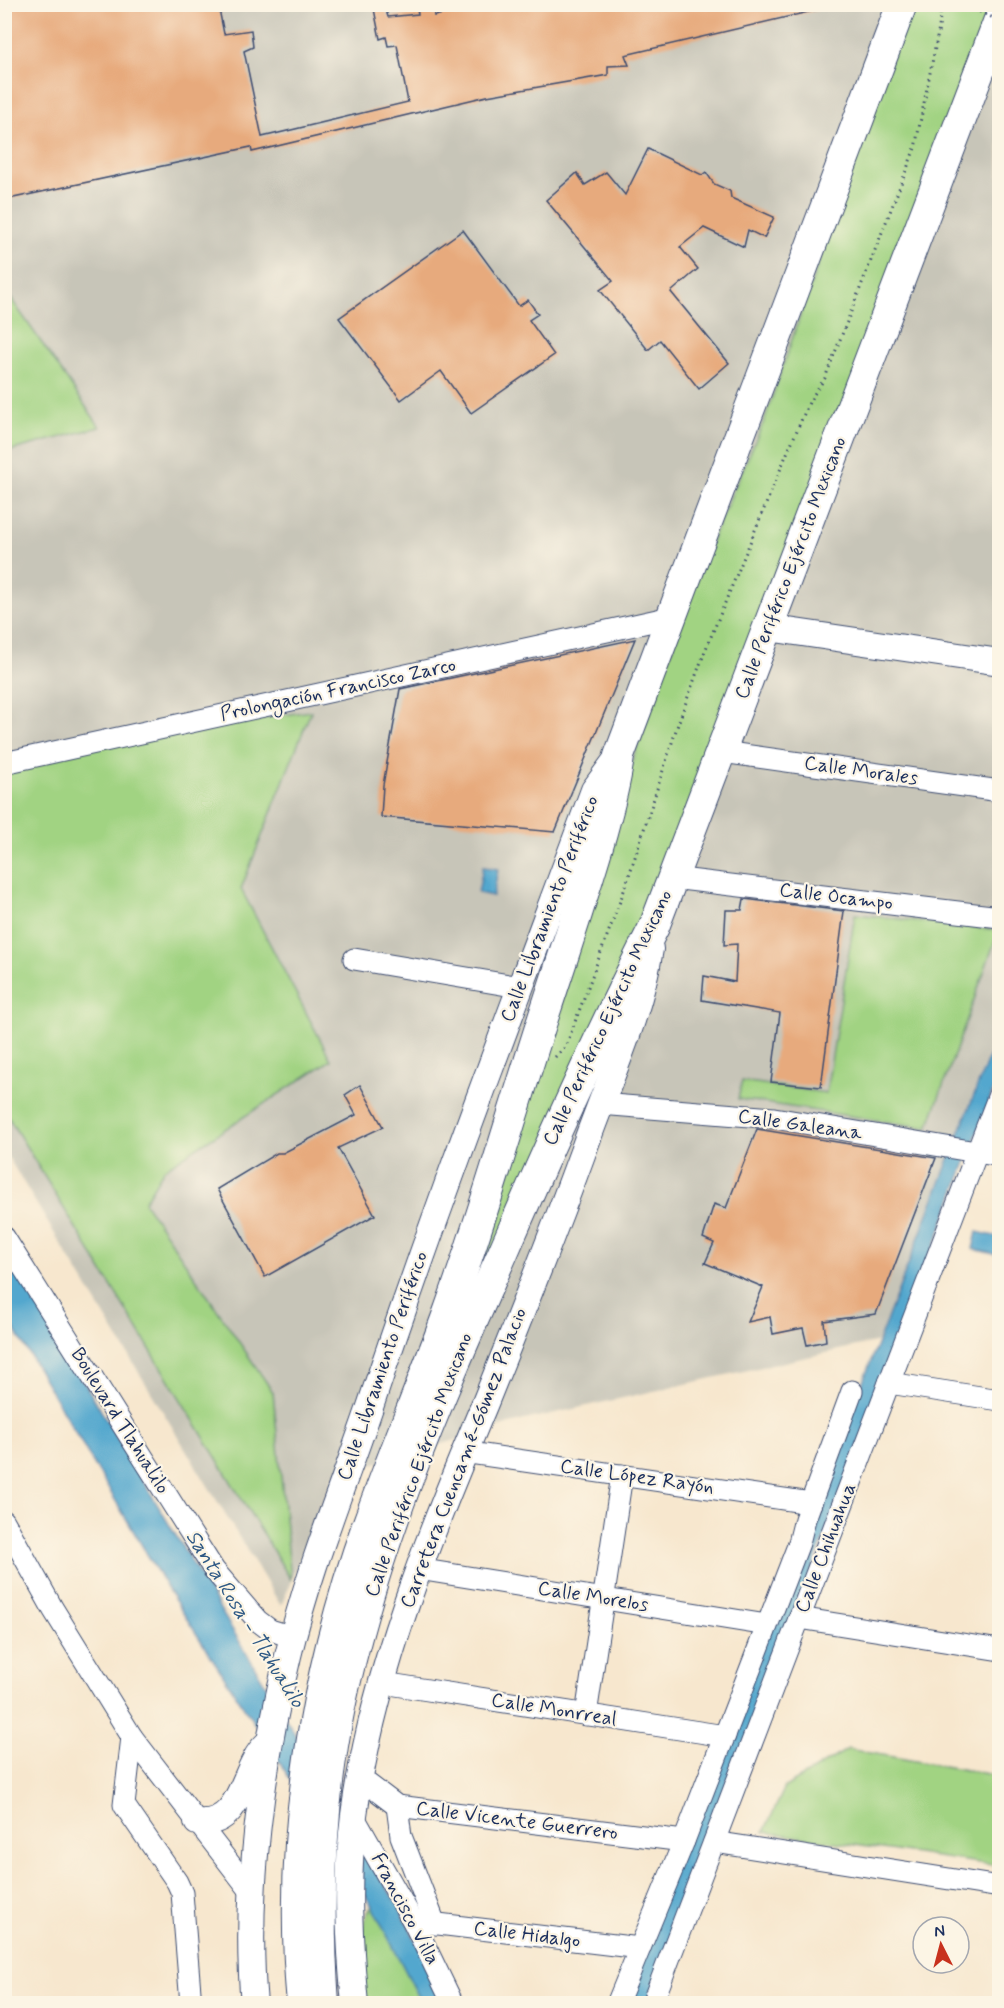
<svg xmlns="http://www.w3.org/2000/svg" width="1004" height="2008" font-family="Mynerve,sans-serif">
<rect width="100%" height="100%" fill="#fcf5e5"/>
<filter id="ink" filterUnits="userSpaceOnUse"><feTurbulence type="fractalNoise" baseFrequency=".0167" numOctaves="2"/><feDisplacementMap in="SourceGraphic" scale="12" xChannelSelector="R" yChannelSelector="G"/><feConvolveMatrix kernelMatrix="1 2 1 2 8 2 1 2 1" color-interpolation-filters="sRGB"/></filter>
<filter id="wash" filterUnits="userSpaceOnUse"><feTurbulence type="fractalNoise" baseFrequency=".008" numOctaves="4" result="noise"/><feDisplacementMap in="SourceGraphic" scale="24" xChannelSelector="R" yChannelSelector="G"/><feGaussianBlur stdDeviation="1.35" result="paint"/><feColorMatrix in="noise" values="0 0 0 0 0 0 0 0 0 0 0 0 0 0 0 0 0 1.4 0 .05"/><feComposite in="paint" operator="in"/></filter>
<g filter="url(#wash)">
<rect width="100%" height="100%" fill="#f7e7ce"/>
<path fill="#c7c5b8" d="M 5,5 L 999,5 L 999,1025 L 879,1341 L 524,1420 L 333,1476 L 281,1606 L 5,1152 Z"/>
<g fill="#a1d382" stroke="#5e8170" stroke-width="1.5">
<path d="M 907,5 L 999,5 L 789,574 L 455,1355 L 495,1202 L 617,803 L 708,548 L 764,421 Z"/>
<path d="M 4,290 L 5,290 L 100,427 L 5,452 Z"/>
<path d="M 311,711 L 241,889 L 331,1060 L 164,1169 L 144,1202 L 273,1392 L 291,1580 L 5,1112 L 5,756 Z"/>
<path d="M 855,914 L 999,930 L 928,1128 L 738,1099 L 742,1081 L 826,1093 Z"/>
<path d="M 848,1749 L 999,1776 L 999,1866 L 764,1832 L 785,1787 Z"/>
<path d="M 372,1906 L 422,2003 L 363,2004 C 360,1978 356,1926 372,1906 Z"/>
</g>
<g fill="#52a7ce" stroke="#366b96" stroke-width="1.5">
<path d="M 483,867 L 498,869 L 493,896 L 478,893 Z"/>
<path d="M 999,1030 L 999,1075 L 648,2003 L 622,2004 Z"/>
<path d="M 977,1232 L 999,1237 L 998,1255 L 973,1249 Z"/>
<path d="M 4,1249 L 400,1909 L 447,2003 L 422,2003 L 372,1906 L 167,1588 L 5,1313 Z"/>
</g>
<g id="blocks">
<g fill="#e7aa7d">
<path d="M 4,4 L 218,4 L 224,34 L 251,30 L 253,47 L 244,51 L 262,137 L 408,102 L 397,45 L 388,46 L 386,37 L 380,39 L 373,4 L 384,4 L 388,17 L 418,14 L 416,4 L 432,4 L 434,16 L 464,9 L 462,4 L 816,4 L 817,10 L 625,55 L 629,65 L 608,66 L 608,75 L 487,96 L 252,152 L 251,147 L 4,200 Z"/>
<path d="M 648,149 L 702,175 L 706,172 L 714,184 L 730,191 L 731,198 L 774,217 L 764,238 L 748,230 L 744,247 L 704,228 L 680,247 L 698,269 L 671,292 L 729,363 L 699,389 L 660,340 L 648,350 L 600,290 L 613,281 L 546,200 L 577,173 L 585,185 L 606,172 L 625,195 Z"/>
<path d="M 463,230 L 519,306 L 528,300 L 538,314 L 529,320 L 554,355 L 471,413 L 441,371 L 401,400 L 339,318 Z"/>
<path d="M 635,639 L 555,832 L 381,817 L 383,785 L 400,689 Z"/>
<path d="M 744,899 L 844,911 L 821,1087 L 771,1082 L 780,1013 L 702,1000 L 704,976 L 735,982 L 737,944 L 724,945 L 726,910 L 742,910 Z"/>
<path d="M 360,1085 L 383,1127 L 338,1148 L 375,1215 L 265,1277 L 217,1189 L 277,1153 L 283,1153 L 356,1115 L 345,1095 Z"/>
<path d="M 757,1129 L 936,1158 L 876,1314 L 824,1321 L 826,1341 L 807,1345 L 803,1328 L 773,1334 L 770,1317 L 748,1322 L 763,1287 L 705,1263 L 714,1243 L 703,1238 L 714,1204 L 726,1208 Z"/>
</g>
</g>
</g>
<g filter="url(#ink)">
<use href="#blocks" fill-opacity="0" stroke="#3c4b6f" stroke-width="1.5"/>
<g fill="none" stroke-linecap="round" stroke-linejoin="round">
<defs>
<g id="minor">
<path d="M 722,752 L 1000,791"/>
<path d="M 4,763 L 671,617"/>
<path d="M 672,878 L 1000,917"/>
<path d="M 354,959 L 520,987"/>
<path d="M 600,1104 L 774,1118 L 1000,1156"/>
<path d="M 4,1237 L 214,1570 L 258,1621 L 270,1630 L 293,1637"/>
<path d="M 889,1383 L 1000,1400"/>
<path d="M 463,1452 L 811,1503"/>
<path d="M 4,1521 L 53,1609 L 132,1737 L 253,1894"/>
<path d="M 418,1569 L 767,1625"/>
<path d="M 799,1618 L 1000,1650"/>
<path d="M 383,1683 L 725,1736"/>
<path d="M 586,1715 L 622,1475"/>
<path d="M 132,1737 L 124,1805 L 177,1882 L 182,1893 L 191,2004"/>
<path d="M 360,1778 L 397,1806 L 684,1841"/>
<path d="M 397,1806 L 401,1836 L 435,1924"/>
<path d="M 354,1817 L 413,1921 L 453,2004"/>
<path d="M 714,1842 L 1000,1887"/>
<path d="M 413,1921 L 640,1948"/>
<path d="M 617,2004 L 684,1841 L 799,1543 L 805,1519 L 852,1391"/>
<path d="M 652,2004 L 1000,1092"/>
</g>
<g id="major">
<path d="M 768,628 L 1000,662"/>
<path d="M 197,1822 C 243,1827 241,1769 266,1745"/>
<path d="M 254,2004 C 244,1894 262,1762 288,1656 C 308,1571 342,1489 370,1407 C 439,1199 518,995 594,790 L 619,756"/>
<path d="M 355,2004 C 349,1940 346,1878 354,1815 C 373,1672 430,1535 485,1403 C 519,1319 553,1234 584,1149 C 607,1083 639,1018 650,949"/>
</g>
<g id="highway">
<path d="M 302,2004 C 287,1841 313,1676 368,1523 C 393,1454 422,1385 447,1316 C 484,1214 513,1109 547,1006 C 566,948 585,891 602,832 C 609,806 616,783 619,756 L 902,4"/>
<path d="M 324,2004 C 317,1905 320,1805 340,1707 C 373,1550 437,1400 502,1255 C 550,1144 599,1035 654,927 L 1000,17"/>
</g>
</defs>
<use href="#minor" stroke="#3c4b6f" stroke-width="23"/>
<use href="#major" stroke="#3c4b6f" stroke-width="28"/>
<use href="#highway" stroke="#3c4b6f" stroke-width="32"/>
<path stroke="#3c4b6f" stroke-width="3" stroke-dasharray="1.5 4.5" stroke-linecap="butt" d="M 555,1057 L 566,1046 L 625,888 L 679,721 L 705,651 L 788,451 L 810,400 L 825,378 L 915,148 L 939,28 L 941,4"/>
<use href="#minor" stroke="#fff" stroke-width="21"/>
<use href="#major" stroke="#fff" stroke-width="26"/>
<use href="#highway" stroke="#fff" stroke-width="30"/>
<path stroke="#3c4b6f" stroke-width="3" stroke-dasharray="1.5 4.5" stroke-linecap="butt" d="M 963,4 L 1000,21"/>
</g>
</g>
<g text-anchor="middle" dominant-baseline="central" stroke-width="4.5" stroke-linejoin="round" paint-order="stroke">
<g font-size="20" fill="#1b2f5e" stroke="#fcf5e5">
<text transform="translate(791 568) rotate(-69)">Calle Periférico Ejército Mexicano</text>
<text transform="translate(338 690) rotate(-12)">Prolongación Francisco Zarco</text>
<text transform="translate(861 771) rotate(8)">Calle Morales</text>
<text transform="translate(836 897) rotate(7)">Calle Ocampo</text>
<text transform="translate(550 909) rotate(-69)">Calle Libramiento Periférico</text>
<text transform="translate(608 1018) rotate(-65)">Calle Periférico Ejército Mexicano</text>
<text transform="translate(800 1125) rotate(8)">Calle Galeana</text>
<text transform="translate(383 1366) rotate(-71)">Calle Libramiento Periférico</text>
<text transform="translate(120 1421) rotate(58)">Boulevard Tlahualilo</text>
<text transform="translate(464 1458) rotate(-69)">Carretera Cuencamé-Gómez Palacio</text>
<text transform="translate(419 1465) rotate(-70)">Calle Periférico Ejército Mexicano</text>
<text transform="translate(637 1477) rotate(8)">Calle López Rayón</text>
<text transform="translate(826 1548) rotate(-69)">Calle Chihuahua</text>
<text transform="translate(593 1597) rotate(9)">Calle Morelos</text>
<text transform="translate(554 1710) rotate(9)">Calle Monrreal</text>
<text transform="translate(517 1821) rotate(7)">Calle Vicente Guerrero</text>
<text transform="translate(405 1909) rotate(62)">Francisco Villa</text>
<text transform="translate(527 1935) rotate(7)">Calle Hidalgo</text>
</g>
<g font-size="21" font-style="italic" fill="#2e5985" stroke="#fcf5e5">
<text transform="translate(245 1619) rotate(58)">Santa Rosa - Tlahualilo</text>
</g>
</g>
<rect width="1004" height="2008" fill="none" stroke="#fcf5e5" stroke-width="24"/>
<g transform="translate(941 1945) rotate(354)"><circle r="28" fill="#fcf5e5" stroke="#a2a6af" stroke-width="1.5"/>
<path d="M0-4.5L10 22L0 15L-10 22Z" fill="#c8321e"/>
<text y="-9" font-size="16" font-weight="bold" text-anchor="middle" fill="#1b2f5e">N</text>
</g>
</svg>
